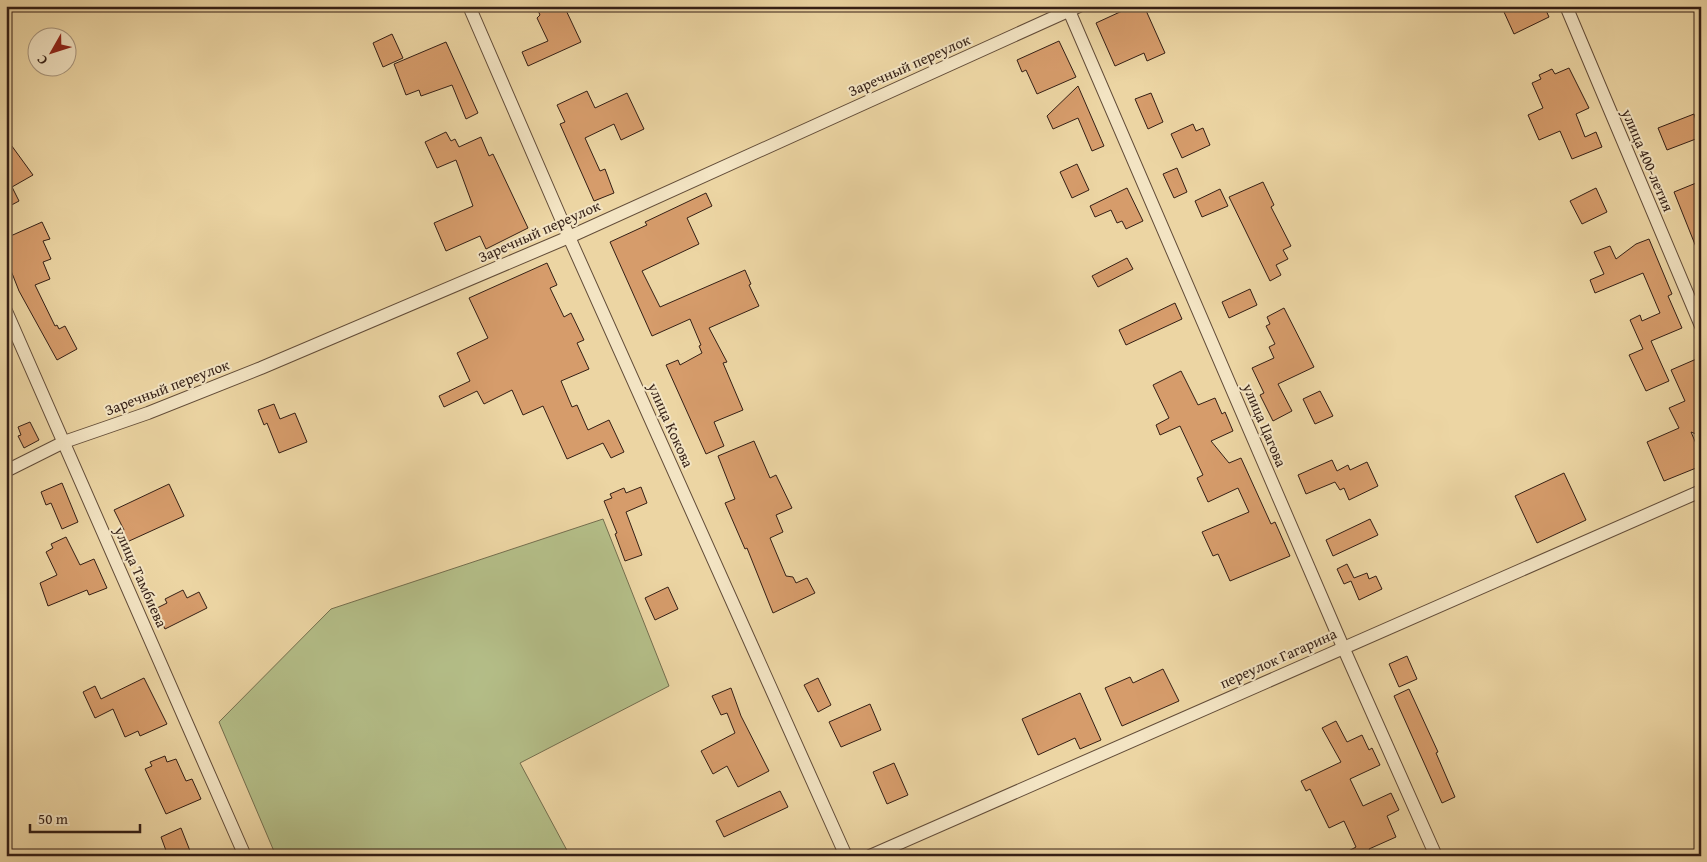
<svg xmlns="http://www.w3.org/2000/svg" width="1707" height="862" font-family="'Gentium Book Plus',serif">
<rect width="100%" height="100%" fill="#ecd5a3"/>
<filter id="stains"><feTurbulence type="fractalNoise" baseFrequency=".004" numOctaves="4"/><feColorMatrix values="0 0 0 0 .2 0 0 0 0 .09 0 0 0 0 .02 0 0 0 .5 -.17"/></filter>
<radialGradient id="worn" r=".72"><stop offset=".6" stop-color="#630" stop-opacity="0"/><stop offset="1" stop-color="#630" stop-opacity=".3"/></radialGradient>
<path fill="#b4be88" stroke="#746e4e" d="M 603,519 L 669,686 L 520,763 L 570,856 L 276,856 L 219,722 L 331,609 Z"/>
<g fill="#d69c6b" stroke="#341f15">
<path d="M 536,6 L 564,6 L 581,42 L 528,66 L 522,52 L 548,41 L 537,18 L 540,15 Z"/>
<path d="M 1133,6 L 1144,6 L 1165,53 L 1147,61 L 1144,53 L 1115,66 L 1096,23 Z"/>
<path d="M 1515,6 L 1544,6 L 1549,17 L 1514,34 L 1504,12 Z"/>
<path d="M 392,34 L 403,58 L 383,67 L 373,43 Z"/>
<path d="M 1059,41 L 1076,77 L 1037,94 L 1026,70 L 1022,72 L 1017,60 Z"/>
<path d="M 446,42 L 478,113 L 466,119 L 452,85 L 421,96 L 419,90 L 406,95 L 394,64 Z"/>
<path d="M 1569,68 L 1589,108 L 1576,114 L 1585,137 L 1596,132 L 1602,147 L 1572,159 L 1560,131 L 1539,140 L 1528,115 L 1543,108 L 1532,83 L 1541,79 L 1539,75 L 1552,69 L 1555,74 Z"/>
<path d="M 1078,86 L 1104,146 L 1092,151 L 1078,118 L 1053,129 L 1047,116 Z"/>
<path d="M 587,91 L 595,108 L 627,93 L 644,129 L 621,140 L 614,124 L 585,138 L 600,171 L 605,169 L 614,193 L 594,201 L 560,124 L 565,122 L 557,105 Z"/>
<path d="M 1151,93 L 1163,122 L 1148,129 L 1135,99 Z"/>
<path d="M 1694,114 L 1701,137 L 1667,150 L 1658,128 Z"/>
<path d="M 1193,124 L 1196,131 L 1203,128 L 1210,145 L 1182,158 L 1171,134 Z"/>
<path d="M 446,132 L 451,141 L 455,139 L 459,147 L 481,137 L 489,156 L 493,154 L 528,228 L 486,249 L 480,236 L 446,251 L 434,223 L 473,206 L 456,160 L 437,168 L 425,142 Z"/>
<path d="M 6,138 L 33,175 L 12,187 L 19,201 L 6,208 Z"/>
<path d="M 1077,164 L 1089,190 L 1072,198 L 1060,172 Z"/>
<path d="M 1177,168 L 1187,192 L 1174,198 L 1163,174 Z"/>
<path d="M 1701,181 L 1701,257 L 1700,257 L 1674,192 Z"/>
<path d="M 1263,182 L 1274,205 L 1271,207 L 1291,246 L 1283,250 L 1288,259 L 1276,265 L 1281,275 L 1270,281 L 1229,197 Z"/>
<path d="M 1127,188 L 1143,221 L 1126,229 L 1122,221 L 1117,223 L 1111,210 L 1095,217 L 1090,206 Z"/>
<path d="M 1596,188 L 1607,212 L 1582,224 L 1570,201 Z"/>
<path d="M 1220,189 L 1228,206 L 1202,217 L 1195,201 Z"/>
<path d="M 706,193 L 712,206 L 687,218 L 699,244 L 642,271 L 660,307 L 745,270 L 751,284 L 749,285 L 759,306 L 709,328 L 727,362 L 723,363 L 743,410 L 714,422 L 724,446 L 706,454 L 666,365 L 678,360 L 680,365 L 702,353 L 699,346 L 701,345 L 690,319 L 652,336 L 610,242 L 647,225 L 645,222 Z"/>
<path d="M 42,222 L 50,239 L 43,241 L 51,259 L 43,262 L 50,279 L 35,285 L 55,326 L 57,325 L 59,329 L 65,326 L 77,349 L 57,360 L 19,291 L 6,258 L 6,238 Z"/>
<path d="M 1649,239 L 1672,294 L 1668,296 L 1682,328 L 1651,341 L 1669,381 L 1646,391 L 1629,355 L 1643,349 L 1630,320 L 1640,315 L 1642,321 L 1660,313 L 1643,273 L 1595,293 L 1590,280 L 1604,274 L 1594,252 L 1610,246 L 1616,259 L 1636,244 Z"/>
<path d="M 1127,258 L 1133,269 L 1098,287 L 1092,276 Z"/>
<path d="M 547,263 L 557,285 L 550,288 L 564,317 L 571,313 L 584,340 L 577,343 L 589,369 L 561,381 L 572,407 L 577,405 L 588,430 L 609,420 L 624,452 L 611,458 L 603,443 L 567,459 L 543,406 L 523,415 L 512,390 L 484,404 L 477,391 L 444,407 L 439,396 L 470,381 L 457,353 L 488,338 L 469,298 Z"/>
<path d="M 1250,289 L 1257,305 L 1229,318 L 1222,302 Z"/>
<path d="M 1175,303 L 1182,319 L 1126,345 L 1119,330 Z"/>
<path d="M 1284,308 L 1314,367 L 1278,384 L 1292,411 L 1273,421 L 1260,395 L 1264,393 L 1252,368 L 1274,358 L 1269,347 L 1275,344 L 1266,326 L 1270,324 L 1267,317 Z"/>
<path d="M 1701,357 L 1701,436 L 1691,432 L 1701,455 L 1701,466 L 1664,481 L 1647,442 L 1679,428 L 1669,408 L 1685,401 L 1671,370 Z"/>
<path d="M 1181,371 L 1198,405 L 1215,398 L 1222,414 L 1225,412 L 1233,431 L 1211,441 L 1229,463 L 1241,458 L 1271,524 L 1275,522 L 1290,556 L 1230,581 L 1218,554 L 1213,556 L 1202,532 L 1249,512 L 1238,488 L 1208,502 L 1197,478 L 1203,475 L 1180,426 L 1160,435 L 1156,425 L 1169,418 L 1153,385 Z"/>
<path d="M 1320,391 L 1333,416 L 1315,424 L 1303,399 Z"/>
<path d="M 274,404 L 280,419 L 295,413 L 307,442 L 279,453 L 267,423 L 264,425 L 258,410 Z"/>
<path d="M 30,422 L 39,440 L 24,448 L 18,436 L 21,435 L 18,427 Z"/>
<path d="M 754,441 L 770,478 L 776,475 L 792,508 L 776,515 L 783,532 L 770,538 L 786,576 L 793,577 L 796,583 L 807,578 L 815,593 L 773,613 L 747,548 L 745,549 L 725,503 L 735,499 L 718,456 Z"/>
<path d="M 1332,460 L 1337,471 L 1348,465 L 1350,470 L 1367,462 L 1378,486 L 1349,500 L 1344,488 L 1340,490 L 1335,482 L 1306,494 L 1298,475 Z"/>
<path d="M 1564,473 L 1586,520 L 1537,543 L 1515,496 Z"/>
<path d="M 62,483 L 78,522 L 62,529 L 51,503 L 46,505 L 41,492 Z"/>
<path d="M 169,484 L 184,516 L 127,542 L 121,531 L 124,530 L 114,510 Z"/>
<path d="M 641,487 L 647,503 L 626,512 L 642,555 L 625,561 L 615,534 L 617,533 L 604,501 L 612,498 L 610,494 L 624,488 L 626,493 Z"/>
<path d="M 1370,519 L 1378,535 L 1333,556 L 1326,540 Z"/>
<path d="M 66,537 L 80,565 L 94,559 L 107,588 L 89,595 L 87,590 L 48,606 L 40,583 L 57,575 L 46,552 L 53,548 L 51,544 Z"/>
<path d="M 1347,564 L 1354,578 L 1367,573 L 1369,579 L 1376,576 L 1382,589 L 1359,600 L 1351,581 L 1344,584 L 1337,569 Z"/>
<path d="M 668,587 L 678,609 L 655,620 L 645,598 Z"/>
<path d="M 183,590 L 187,598 L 199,592 L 207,608 L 165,629 L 155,609 L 167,603 L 165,599 Z"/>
<path d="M 1407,656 L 1417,679 L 1399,687 L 1389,664 Z"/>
<path d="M 1163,669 L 1179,701 L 1122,726 L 1105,688 L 1130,677 L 1133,683 Z"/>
<path d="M 144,678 L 167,724 L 140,736 L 138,731 L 125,737 L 113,709 L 95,718 L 83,692 L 95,686 L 101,699 Z"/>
<path d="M 818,678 L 831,705 L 818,712 L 804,685 Z"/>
<path d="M 731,688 L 741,716 L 769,771 L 738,787 L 727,766 L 713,774 L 701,751 L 735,733 L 727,713 L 721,715 L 712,696 Z"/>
<path d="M 1409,689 L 1438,752 L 1436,753 L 1455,797 L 1442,803 L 1394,696 Z"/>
<path d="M 1080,693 L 1101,740 L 1080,749 L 1075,738 L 1038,755 L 1022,719 Z"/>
<path d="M 870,704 L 881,730 L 841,747 L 829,722 Z"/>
<path d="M 1336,721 L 1347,742 L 1362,735 L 1369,750 L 1372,748 L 1380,765 L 1350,779 L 1363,806 L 1391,793 L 1399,810 L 1387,816 L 1396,837 L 1369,849 L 1373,856 L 1339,856 L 1356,847 L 1344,821 L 1329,828 L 1310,789 L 1306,791 L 1301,781 L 1341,762 L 1322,728 Z"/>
<path d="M 165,756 L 167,762 L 176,759 L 186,781 L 192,779 L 201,799 L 166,814 L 145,769 L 152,766 L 150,762 Z"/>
<path d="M 894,763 L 908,795 L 887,804 L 873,772 Z"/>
<path d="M 780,791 L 788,807 L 724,837 L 716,821 Z"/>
<path d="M 181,828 L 192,856 L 168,856 L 161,837 Z"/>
</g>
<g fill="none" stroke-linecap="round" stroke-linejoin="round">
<defs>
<g id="minor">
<path d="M 469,6 L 569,237 L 846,856"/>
<path d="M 1067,6 L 1343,647 L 1436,856"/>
<path d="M 1566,6 L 1701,326"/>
<path d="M 6,311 L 245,856"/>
<path d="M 6,471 L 64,442 L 148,413 L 261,368 L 569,237 L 1079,6"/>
<path d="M 870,856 L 1701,491"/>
</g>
</defs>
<use href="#minor" stroke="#624c38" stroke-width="14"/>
<use href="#minor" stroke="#f3e4c3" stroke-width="12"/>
</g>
<g text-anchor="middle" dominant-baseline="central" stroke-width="4" stroke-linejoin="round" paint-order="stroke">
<g font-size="15" fill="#341f15" stroke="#f3e4c3">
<text transform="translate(909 65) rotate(-24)">Заречный переулок</text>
<text transform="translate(1648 160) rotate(67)">улица 400-летия</text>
<text transform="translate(539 231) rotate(-24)">Заречный переулок</text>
<text transform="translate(167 387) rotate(-21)">Заречный переулок</text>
<text transform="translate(671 425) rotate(66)">улица Кокова</text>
<text transform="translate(1265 425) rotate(67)">улица Цагова</text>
<text transform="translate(141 577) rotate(66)">улица Тамбиева</text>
<text transform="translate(1278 658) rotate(-24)">переулок Гагарина</text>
</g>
</g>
<rect width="1707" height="862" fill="none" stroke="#ecd5a3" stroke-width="25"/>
<rect x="8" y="8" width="1692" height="847" fill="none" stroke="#341f15" stroke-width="2.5"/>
<rect x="12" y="12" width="1682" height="837" fill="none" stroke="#341f15"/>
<g transform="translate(52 52) rotate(231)"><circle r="24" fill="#f3e4c3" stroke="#a7957d"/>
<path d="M0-4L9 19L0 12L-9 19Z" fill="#8f2418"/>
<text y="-8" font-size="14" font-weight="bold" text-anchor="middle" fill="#341f15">С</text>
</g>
<path d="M30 824v8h110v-8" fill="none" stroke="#341f15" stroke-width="2.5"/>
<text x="38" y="824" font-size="15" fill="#341f15" stroke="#f3e4c3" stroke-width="4" paint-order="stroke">50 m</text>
<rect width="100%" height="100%" filter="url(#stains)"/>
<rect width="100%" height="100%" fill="url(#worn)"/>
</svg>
